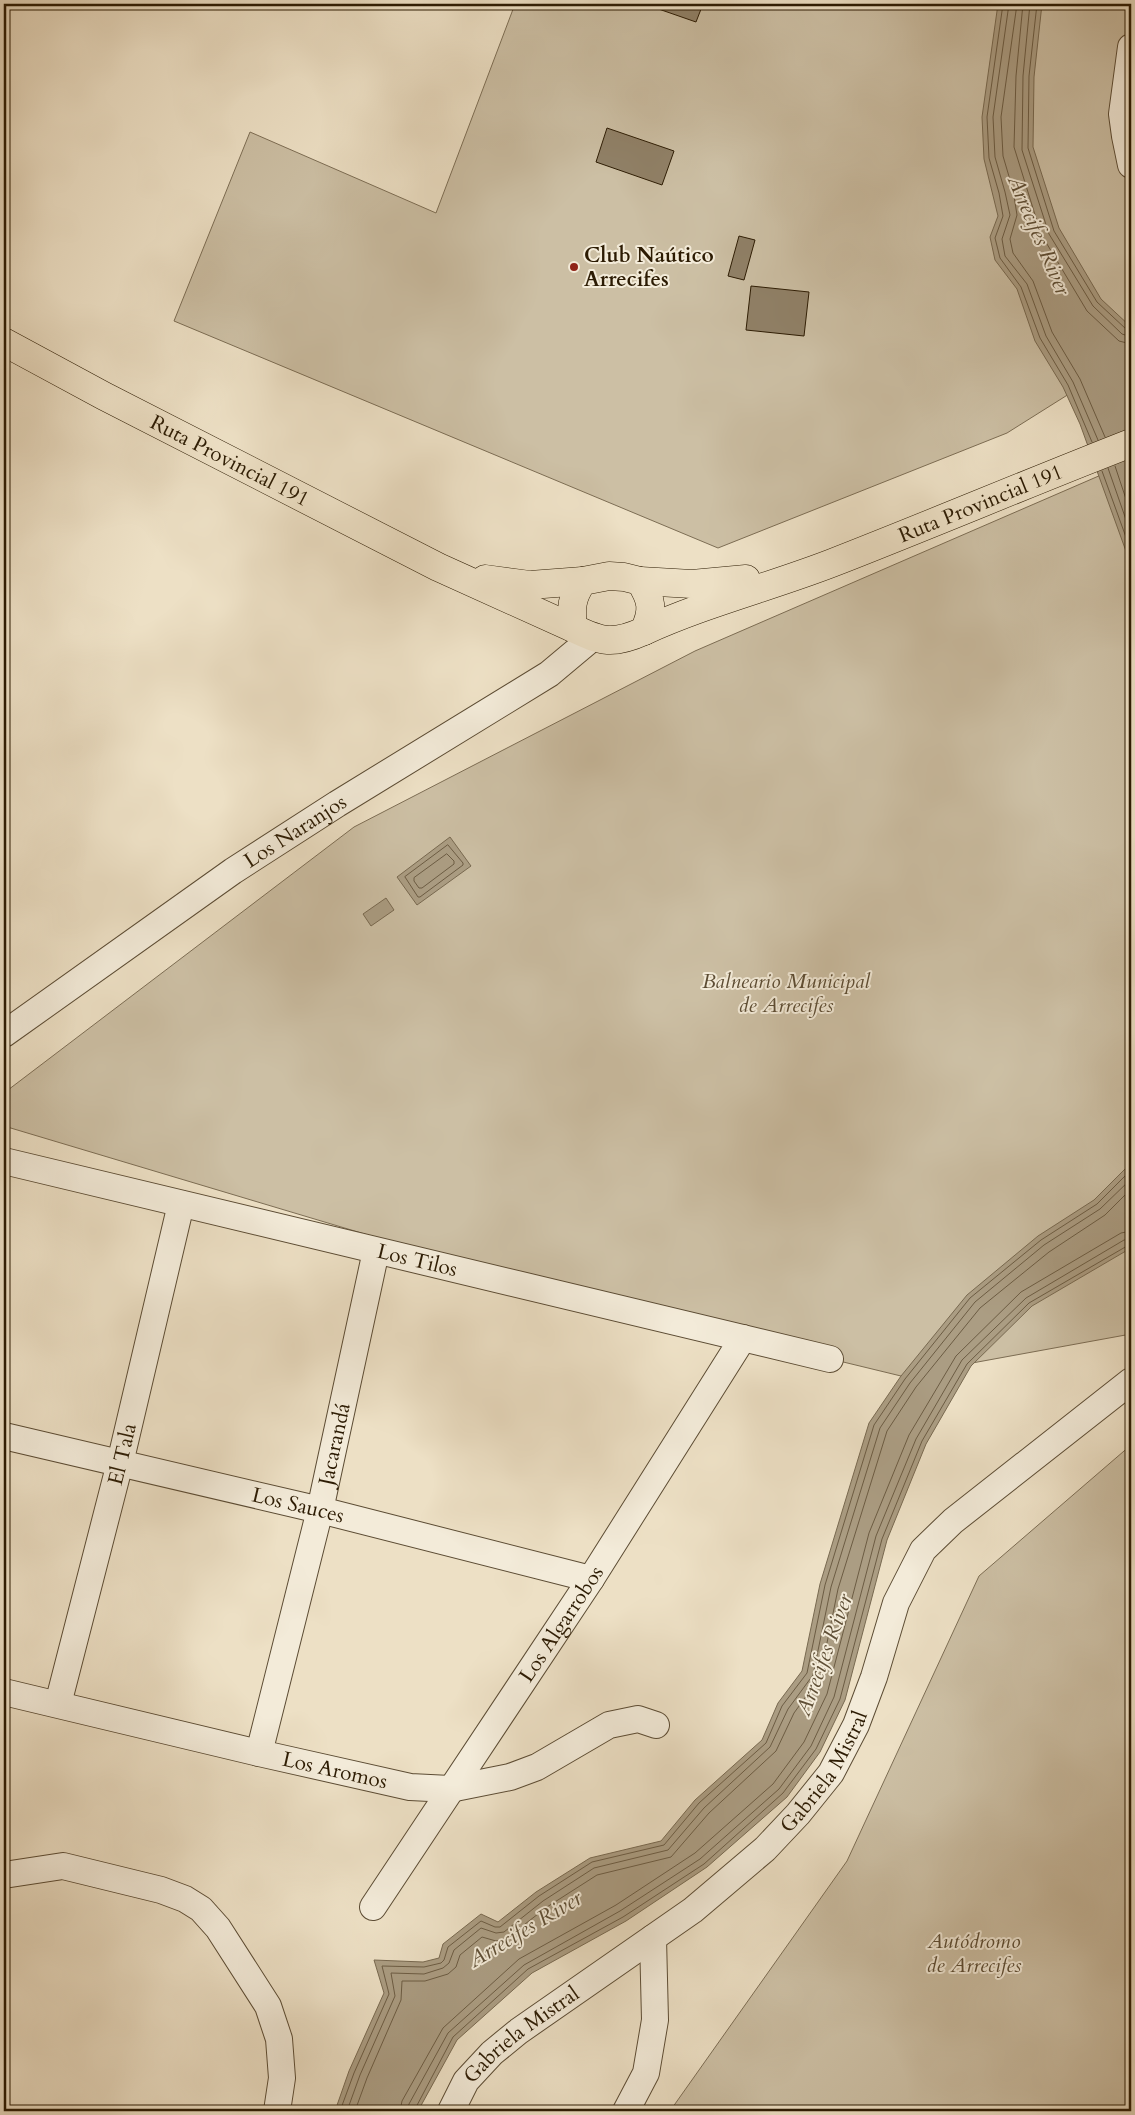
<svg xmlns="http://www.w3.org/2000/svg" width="1135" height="2115" font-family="Cardo,serif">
<rect width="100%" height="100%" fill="#ede0c5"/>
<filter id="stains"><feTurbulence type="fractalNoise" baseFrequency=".004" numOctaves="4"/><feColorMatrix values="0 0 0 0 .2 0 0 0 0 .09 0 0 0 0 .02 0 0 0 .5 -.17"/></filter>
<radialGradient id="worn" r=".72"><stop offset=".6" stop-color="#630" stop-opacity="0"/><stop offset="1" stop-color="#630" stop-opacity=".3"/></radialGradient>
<g fill="#ccbfa4" stroke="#7c6d54">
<path d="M 515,4 L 1131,4 L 1131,355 L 1007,433 L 718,548 L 174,321 L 250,132 L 436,213 Z"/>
<path d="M 1131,462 L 1131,1334 L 901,1376 L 575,1297 L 4,1126 L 4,1093 L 354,827 L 695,651 Z"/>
<path d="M 1131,1445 L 1131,2111 L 670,2111 L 847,1861 L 979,1576 Z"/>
</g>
<g fill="#ab9d83" stroke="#786950">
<path d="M 998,4 L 1042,4 L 1034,77 L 1033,147 L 1059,228 L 1101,299 L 1131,327 L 1131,565 L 1080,424 L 1063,387 L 1035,341 L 1017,289 L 995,260 L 990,237 L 998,216 L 984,159 L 982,117 Z"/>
<path d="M 450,837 L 471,866 L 417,905 L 397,877 Z"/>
<path d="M 386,898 L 394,910 L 371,926 L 363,914 Z"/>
<path d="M 1131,1163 L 1131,1248 L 1032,1306 L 971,1366 L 926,1444 L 887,1540 L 845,1700 L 820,1752 L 787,1797 L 707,1867 L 626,1921 L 532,1973 L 457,2040 L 418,2111 L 335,2111 L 349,2071 L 384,1993 L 374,1960 L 423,1962 L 439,1958 L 443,1944 L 481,1914 L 498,1922 L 536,1892 L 590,1858 L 661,1841 L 695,1800 L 762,1740 L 778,1703 L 802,1671 L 820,1584 L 869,1423 L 901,1376 L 967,1295 L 1038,1236 L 1094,1200 Z"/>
</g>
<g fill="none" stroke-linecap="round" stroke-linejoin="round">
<g stroke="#6c5c43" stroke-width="1">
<path d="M 1003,4 L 987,117 L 989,158 L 999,193 L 1003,216 L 995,238 L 1000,258 L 1021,287 L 1040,338 L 1068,385 L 1092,442"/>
<path d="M 1009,4 L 993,117 L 995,157 L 1005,192 L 1010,215 L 1002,239 L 1005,256 L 1027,284 L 1046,336 L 1073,382 L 1098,440"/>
<path d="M 1017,4 L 1001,117 L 1003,156 L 1013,190 L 1017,215 L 1010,239 L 1013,253 L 1033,281 L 1052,332 L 1080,379 L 1105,437"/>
<path d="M 1023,4 L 1016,76 L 1014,147 L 1041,234 L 1087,311 L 1119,341 L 1131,344"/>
<path d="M 1030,4 L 1023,76 L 1022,150 L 1049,234 L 1093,306 L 1122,334 L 1131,337"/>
<path d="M 1037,4 L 1029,76 L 1028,148 L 1054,231 L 1097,302 L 1126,329 L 1131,330"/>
<path d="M 1115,466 L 1131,514"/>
<path d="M 1108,468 L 1131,534"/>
<path d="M 1102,471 L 1131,551"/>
<path d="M 448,845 L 463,863 L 463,865 L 420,897 L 418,897 L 405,877 Z"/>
<path d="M 447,854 L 454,861 L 454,864 L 422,888 L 419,888 L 414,881 L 414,878 Z"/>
<path d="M 340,2111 L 354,2073 L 389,1994 L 382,1966 L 424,1967 L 441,1963 L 444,1960 L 448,1947 L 481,1921 L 495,1927 L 500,1927 L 539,1896 L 592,1862 L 664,1845 L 699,1803 L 766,1743 L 782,1706 L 807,1673 L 825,1585 L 874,1425 L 905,1379 L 970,1298 L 1041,1240 L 1097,1204 L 1131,1170"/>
<path d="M 347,2111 L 360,2075 L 395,1996 L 391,1973 L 424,1974 L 443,1968 L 449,1963 L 454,1950 L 481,1928 L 496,1933 L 504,1932 L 543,1901 L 594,1868 L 668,1850 L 704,1808 L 770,1747 L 788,1709 L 813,1675 L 831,1587 L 880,1428 L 910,1383 L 975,1302 L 1044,1245 L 1100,1209 L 1131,1179"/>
<path d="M 355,2111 L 367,2078 L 401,2000 L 402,1981 L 425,1981 L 448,1974 L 456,1967 L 460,1955 L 482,1937 L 496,1941 L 507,1938 L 547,1907 L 597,1875 L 671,1857 L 709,1813 L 776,1751 L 794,1713 L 820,1677 L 838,1589 L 887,1431 L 916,1387 L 980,1308 L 1049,1252 L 1105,1215 L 1131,1189"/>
<path d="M 400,2111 L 402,2101 L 443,2028 L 519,1959 L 616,1905 L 695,1853 L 773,1784 L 804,1742 L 827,1694 L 869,1533 L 909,1435 L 956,1356 L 1021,1292 L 1121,1233 L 1131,1231"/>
<path d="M 407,2111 L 409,2104 L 448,2033 L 524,1965 L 620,1911 L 700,1859 L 779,1789 L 811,1746 L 834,1697 L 876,1536 L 916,1439 L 962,1360 L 1026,1298 L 1124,1240 L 1131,1239"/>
<path d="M 414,2111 L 453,2037 L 528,1969 L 623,1917 L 704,1864 L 783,1793 L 816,1749 L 840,1699 L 882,1539 L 922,1441 L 967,1364 L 1029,1303 L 1127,1246 L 1131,1245"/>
</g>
</g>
<g fill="#908168" stroke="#2c1b03">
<path d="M 651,4 L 703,4 L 696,22 L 650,6 Z"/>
<path d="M 607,128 L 674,151 L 662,185 L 596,162 Z"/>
<path d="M 739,236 L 755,240 L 744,280 L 728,276 Z"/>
<path d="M 751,286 L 809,292 L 804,336 L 746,330 Z"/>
</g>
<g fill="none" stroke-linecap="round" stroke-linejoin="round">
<defs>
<g id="minor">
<path d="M 1131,47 L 1122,114 L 1125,136 L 1131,165"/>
<path id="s1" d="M 4,1034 L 233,871 L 337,804 L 549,674 L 592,638"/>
<path id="s2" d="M 4,1161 L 830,1359"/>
<path id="s3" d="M 4,1436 L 320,1510 L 591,1579"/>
<path id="s4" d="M 4,1692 L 259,1753 L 410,1787 L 450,1789 L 510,1777 L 537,1767 L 609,1725 L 638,1719 L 656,1725"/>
<path id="s5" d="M 58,1704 L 120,1463 L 181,1204"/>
<path id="s6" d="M 259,1753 L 320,1510 L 376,1251"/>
<path d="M 4,1875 L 63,1866 L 161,1890 L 185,1899 L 201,1909 L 218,1928 L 268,2006 L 279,2039 L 282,2078 L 277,2111"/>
<path id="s7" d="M 373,1907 L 591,1579 L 743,1338"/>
<path id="s8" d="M 451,2111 L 466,2081 L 492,2053 L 519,2031 L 693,1910 L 765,1849 L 798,1814 L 831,1773 L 856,1725 L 874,1677 L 896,1603 L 923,1550 L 953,1521 L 1131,1381"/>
<path d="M 626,2111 L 646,2073 L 655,2020 L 653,1938"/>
</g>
<g id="major">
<path id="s9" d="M 4,342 L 104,396 L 438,567 L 573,628"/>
<path d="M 609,576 L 624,577 L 640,581 C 652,600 654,610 644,631 C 613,645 602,642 573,628 C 571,609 571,597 583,581 Z"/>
<path d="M 485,579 L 530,585 L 583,581"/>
<path d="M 640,581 L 692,584 L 746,579"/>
<path id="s10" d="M 644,631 C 705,603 770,587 832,563 C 932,524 1031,482 1131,443"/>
</g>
</defs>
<use href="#minor" stroke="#5c4c34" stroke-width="28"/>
<use href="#major" stroke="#2c1b03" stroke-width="29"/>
<use href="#minor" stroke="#f3ebd9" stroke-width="26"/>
<use href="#major" stroke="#ede0c5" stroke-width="28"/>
</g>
<circle fill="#8f2418" stroke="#f3ebd9" stroke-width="2" cx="574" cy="267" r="5"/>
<g text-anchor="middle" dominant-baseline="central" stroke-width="4" stroke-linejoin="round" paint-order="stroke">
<g font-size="21" font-weight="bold" fill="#2c1b03" stroke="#f3ebd9" text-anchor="start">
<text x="584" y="255">Club Naútico<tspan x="584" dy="24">Arrecifes</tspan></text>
</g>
<g font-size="21" fill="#2c1b03" stroke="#f3ebd9">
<text stroke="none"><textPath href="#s9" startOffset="255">Ruta Provincial 191</textPath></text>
<text stroke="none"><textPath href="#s10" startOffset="360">Ruta Provincial 191</textPath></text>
<text stroke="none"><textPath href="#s1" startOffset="355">Los Naranjos</textPath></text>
<text stroke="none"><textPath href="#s2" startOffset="425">Los Tilos</textPath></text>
<text stroke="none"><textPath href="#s6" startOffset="318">Jacarandá</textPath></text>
<text stroke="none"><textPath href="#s5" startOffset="258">El Tala</textPath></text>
<text stroke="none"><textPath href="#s3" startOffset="302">Los Sauces</textPath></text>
<text stroke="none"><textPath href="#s7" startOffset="340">Los Algarrobos</textPath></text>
<text stroke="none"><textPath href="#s8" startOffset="511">Gabriela Mistral</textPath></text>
<text stroke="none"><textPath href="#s4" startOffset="340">Los Aromos</textPath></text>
<text stroke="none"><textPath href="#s8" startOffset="106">Gabriela Mistral</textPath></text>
</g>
<g font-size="21" font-style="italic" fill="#5c4c33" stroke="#f3ebd9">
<text x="786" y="981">Balneario Municipal<tspan x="786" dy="24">de Arrecifes</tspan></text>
<text x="974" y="1941">Autódromo<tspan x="974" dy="24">de Arrecifes</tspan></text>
</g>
<g font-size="22" font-style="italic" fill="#5f4f36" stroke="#f3ebd9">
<text transform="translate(1039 235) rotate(67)">Arrecifes River</text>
<text transform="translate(824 1655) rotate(-70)">Arrecifes River</text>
<text transform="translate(525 1929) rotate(-31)">Arrecifes River</text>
</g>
</g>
<rect width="1135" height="2115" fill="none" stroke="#ede0c5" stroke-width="20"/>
<rect x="5" y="5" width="1125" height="2105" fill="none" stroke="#2c1b03" stroke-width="2.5"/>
<rect x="10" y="10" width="1115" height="2095" fill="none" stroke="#2c1b03"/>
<rect width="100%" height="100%" filter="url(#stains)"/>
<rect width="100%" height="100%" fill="url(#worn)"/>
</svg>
